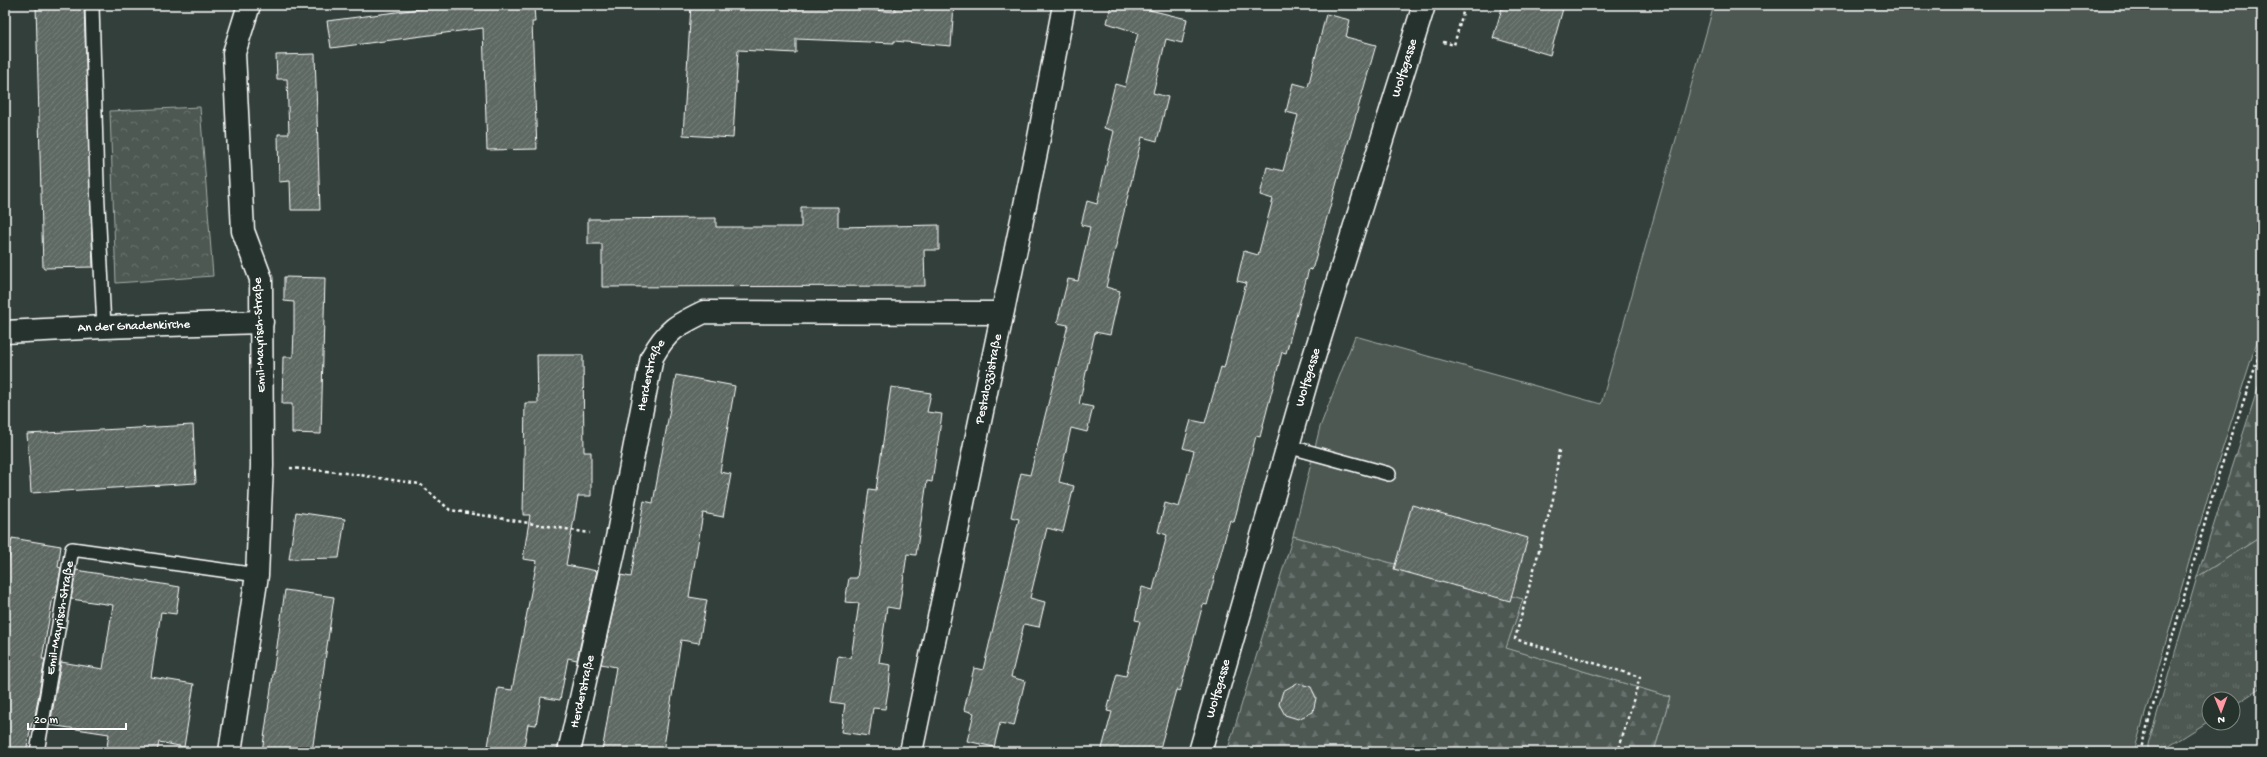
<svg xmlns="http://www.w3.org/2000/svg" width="2267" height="757" font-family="'Gochi Hand',sans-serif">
<defs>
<pattern id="grass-tufts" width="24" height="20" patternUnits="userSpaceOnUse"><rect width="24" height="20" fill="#4d5853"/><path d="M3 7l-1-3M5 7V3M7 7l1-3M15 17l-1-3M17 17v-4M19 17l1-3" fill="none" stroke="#68716d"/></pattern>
<pattern id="forest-firs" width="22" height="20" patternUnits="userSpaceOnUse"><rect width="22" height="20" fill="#4d5853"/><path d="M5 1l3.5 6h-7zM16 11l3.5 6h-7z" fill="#68716d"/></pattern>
<pattern id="park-crowns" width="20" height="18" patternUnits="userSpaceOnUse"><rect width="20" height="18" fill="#4d5853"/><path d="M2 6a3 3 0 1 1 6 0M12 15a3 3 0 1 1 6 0" fill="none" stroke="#68716d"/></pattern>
<pattern id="building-hatch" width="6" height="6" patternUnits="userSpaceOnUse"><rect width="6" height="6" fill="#5f6964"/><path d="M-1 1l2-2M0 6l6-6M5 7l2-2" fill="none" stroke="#77807b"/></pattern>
</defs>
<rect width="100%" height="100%" fill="#333f3a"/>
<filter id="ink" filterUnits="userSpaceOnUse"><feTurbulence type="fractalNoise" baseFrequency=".025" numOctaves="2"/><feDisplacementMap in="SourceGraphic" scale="8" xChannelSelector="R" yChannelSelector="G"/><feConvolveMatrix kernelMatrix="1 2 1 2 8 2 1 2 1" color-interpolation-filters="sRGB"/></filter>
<g filter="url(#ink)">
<path fill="url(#grass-tufts)" stroke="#a6aca9" d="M 2262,536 L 2262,687 L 2233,706 L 2233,699 L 2209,699 L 2209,721 L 2160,752 L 2146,752 L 2197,577 Z"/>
<g fill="url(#forest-firs)" stroke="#a6aca9">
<path d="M 2262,375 L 2262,536 L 2197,577 Z"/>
<path d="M 1293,536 L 1523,599 L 1507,648 L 1670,697 L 1654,752 L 1227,752 Z"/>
</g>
<path fill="url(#park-crowns)" stroke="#a6aca9" d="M 200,107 L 213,276 L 116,283 L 110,111 Z"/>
<path fill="#4d5853" stroke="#a6aca9" d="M 1714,5 L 2262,5 L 2262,326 L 2215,472 L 2134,752 L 1654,752 L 1670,697 L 1506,648 L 1523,599 L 1293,536 L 1320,427 L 1355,336 L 1601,404 Z"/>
<g fill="url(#building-hatch)" stroke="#fff">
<path d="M 36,5 L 84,5 L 93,267 L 43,268 Z"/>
<path d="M 450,5 L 534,5 L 535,22 L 532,22 L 537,149 L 487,150 L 483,28 L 331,48 L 327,21 Z"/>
<path d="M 691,5 L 796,8 L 796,5 L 840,5 L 840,7 L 895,12 L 895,5 L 954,5 L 951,46 L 894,41 L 894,43 L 796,39 L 796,53 L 738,50 L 733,138 L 683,135 Z"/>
<path d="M 1111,5 L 1129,5 L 1187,19 L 1182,43 L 1166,39 L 1153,93 L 1168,97 L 1157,141 L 1142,137 L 1106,287 L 1120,291 L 1110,335 L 1095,332 L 1079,404 L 1093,407 L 1087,432 L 1071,428 L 1059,482 L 1074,486 L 1063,532 L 1047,528 L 1030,598 L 1045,602 L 1039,627 L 1024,624 L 1011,677 L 1025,681 L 1014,726 L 1000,723 L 994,747 L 967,741 L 974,713 L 964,710 L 974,668 L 983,670 L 1019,519 L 1011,517 L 1016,494 L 1021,473 L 1030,475 L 1068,325 L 1057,323 L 1068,279 L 1078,281 L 1090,227 L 1081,225 L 1087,201 L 1097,204 L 1114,131 L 1104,128 L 1115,84 L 1125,87 L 1138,33 L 1107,23 Z"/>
<path d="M 1503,5 L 1564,5 L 1550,55 L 1493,38 Z"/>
<path d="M 1326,14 L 1350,20 L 1346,37 L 1376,45 L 1312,270 L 1309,269 L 1286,353 L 1282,352 L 1260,437 L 1256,436 L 1234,522 L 1230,520 L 1207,605 L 1203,604 L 1180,691 L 1176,690 L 1159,752 L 1101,752 L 1112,712 L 1107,711 L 1117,674 L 1126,676 L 1140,621 L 1135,620 L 1142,587 L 1153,590 L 1160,562 L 1167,535 L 1158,532 L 1165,503 L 1179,507 L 1194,451 L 1183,448 L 1191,420 L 1205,423 L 1221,367 L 1224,368 L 1246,283 L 1237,281 L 1244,251 L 1258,255 L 1273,199 L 1260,195 L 1267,167 L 1283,171 L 1298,115 L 1286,112 L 1293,83 L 1308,87 Z"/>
<path d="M 315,54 L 320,210 L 291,210 L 290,181 L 279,182 L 278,134 L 289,134 L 287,79 L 277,79 L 276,55 Z"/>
<path d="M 801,207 L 838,207 L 838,227 L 939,225 L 939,250 L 924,250 L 925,286 L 602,287 L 602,244 L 588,244 L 588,219 L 716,218 L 716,227 L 801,227 Z"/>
<path d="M 284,277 L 325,278 L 321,434 L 292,433 L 292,404 L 282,404 L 283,357 L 293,357 L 294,329 L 294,302 L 284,301 Z"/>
<path d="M 537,355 L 583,355 L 584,452 L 591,452 L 591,496 L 578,496 L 566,565 L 597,571 L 577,660 L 568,658 L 560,700 L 541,697 L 536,725 L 528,724 L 523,752 L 487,752 L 498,688 L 512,690 L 537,561 L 523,559 L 530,515 L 523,515 L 525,403 L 538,403 Z"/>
<path d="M 676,375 L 735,386 L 720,472 L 731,474 L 723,517 L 703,513 L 689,597 L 707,600 L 699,643 L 681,640 L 663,752 L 602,752 L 616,667 L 601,664 L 621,575 L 631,577 L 644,501 L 653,503 Z"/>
<path d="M 891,387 L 931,393 L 927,412 L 942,414 L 932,482 L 927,481 L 916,555 L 907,554 L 899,609 L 887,607 L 879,663 L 891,665 L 889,685 L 885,709 L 873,708 L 869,736 L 841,732 L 845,704 L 831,702 L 838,656 L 851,658 L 859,603 L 845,602 L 849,578 L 857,578 L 869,489 L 876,490 Z"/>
<path d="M 193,425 L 196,483 L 31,493 L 27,434 Z"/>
<path d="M 1412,505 L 1528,538 L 1510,601 L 1394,569 Z"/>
<path d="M 296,512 L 345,519 L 339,558 L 289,559 Z"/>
<path d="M 12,538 L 61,546 L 58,567 L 61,568 L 56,597 L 53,597 L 42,659 L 45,659 L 34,722 L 32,722 L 26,752 L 5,752 L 5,583 Z"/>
<path d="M 76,570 L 180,587 L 176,614 L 161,612 L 151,677 L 194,684 L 184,747 L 159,742 L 157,752 L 106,752 L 109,734 L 50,725 L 61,662 L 103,669 L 113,605 L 71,599 Z"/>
<path d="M 285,590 L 334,597 L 312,752 L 262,752 Z"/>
<path d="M 1297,683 L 1311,687 L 1316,698 L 1313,712 L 1298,719 L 1285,715 L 1279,704 L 1283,691 Z"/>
</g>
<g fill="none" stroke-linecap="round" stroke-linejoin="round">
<defs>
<g id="service">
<path d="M 92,5 L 97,185 L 104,327"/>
<path d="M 1287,446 L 1389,474"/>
<path id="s1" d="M 37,752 L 72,549 L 257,575"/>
</g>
<g id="minor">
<path id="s2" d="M 5,332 L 104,327 L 262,322"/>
<path d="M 230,752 L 257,575 L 262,466 L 261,279 L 243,231 L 234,53 L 249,5"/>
<path id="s3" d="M 569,752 L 617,538 L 652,357 C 667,330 677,325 704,312 L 1001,313"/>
<path id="s4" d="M 911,752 L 1038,143 L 1064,5"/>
<path id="s5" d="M 1200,752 L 1308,376 L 1424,5"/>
</g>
</defs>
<use href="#service" stroke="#fff" stroke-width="16"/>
<use href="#minor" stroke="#fff" stroke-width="25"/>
<g stroke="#fff" stroke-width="2.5" stroke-dasharray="3 3" stroke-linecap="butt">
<path d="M 1443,42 L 1454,45 L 1465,5"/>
<path d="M 1559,450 L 1553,499 L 1515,639 L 1640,677 L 1618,752"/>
<path d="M 290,468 L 339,472 L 420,484 L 450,510 L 590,533"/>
<path d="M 2140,752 L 2219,473 L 2262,347"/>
</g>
<use href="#service" stroke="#26332d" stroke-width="13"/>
<use href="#minor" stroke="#26332d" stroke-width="22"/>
</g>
</g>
<g text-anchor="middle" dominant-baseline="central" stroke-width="3" stroke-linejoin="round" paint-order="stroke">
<g font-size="13" fill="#fff" stroke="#26332d">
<text stroke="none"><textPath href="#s5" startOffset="714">Wolfsgasse</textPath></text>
<text stroke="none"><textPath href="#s2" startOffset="129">An der Gnadenkirche</textPath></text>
<text transform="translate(260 335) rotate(-92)">Emil-Mayrisch-Straße</text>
<text stroke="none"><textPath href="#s3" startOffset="386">Herderstraße</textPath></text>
<text stroke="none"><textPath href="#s5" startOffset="390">Wolfsgasse</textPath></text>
<text stroke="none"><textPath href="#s4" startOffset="381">Pestalozzistraße</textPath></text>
<text stroke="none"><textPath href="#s1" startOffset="136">Emil-Mayrisch-Straße</textPath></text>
<text stroke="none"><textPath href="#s5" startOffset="66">Wolfsgasse</textPath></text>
<text stroke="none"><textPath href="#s3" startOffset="62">Herderstraße</textPath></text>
</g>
</g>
<rect width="2267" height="757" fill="none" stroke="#26332d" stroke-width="20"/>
<rect x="10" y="10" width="2247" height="737" fill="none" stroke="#fff" stroke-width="1.5" filter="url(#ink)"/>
<g transform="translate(2221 711) rotate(179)"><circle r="19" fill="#26332d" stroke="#7d8581"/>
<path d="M0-3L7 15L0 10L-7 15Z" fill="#ff9aa2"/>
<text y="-6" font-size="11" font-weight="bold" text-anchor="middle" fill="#ffffff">N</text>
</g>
<path d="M28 723v6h98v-6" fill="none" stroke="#ffffff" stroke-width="2"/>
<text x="34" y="723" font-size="12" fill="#ffffff" stroke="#26332d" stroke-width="3" paint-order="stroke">20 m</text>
</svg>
